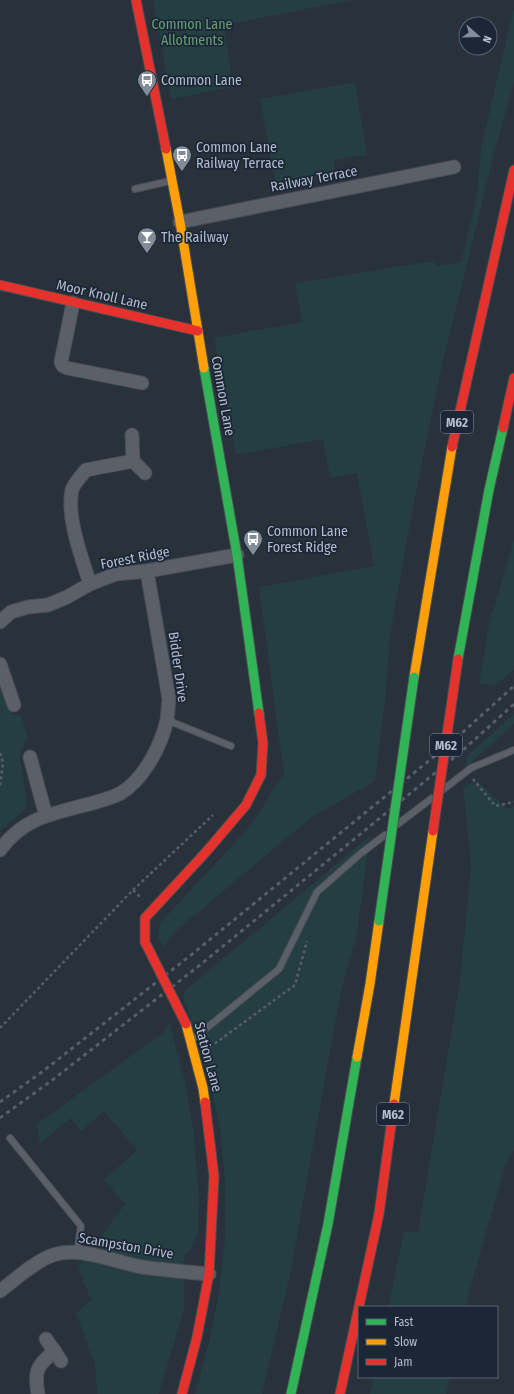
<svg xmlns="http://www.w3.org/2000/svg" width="514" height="1394" font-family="'Fira Sans Condensed',sans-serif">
<rect width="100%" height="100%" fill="#29313b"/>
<g fill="#253e42">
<path d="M 153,0 L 352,0 L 224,25 L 233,87 L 171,99 Z"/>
<path d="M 514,7 L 514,83 L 495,150 L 441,370 L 414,502 L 390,636 L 385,702 L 375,781 L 312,817 L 177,930 L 163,948 L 158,937 L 160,923 L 251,825 L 265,804 L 273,788 L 284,775 L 259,587 L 374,566 L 357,473 L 330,478 L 323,439 L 236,455 L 214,338 L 302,322 L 295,283 L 434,261 L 436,266 L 461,262 L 477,194 L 481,148 Z"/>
<path d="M 355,82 L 367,155 L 334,160 L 335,171 L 276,185 L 260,99 Z"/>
<path d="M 514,540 L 514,670 L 494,686 L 479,684 L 489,624 Z"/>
<path d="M 0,681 L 12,714 L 15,715 L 21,715 L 27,736 L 22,750 L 20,759 L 27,801 L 26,807 L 23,811 L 0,831 Z"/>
<path d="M 514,714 L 514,724 L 465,768 L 467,756 Z"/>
<path d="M 478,781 L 507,809 L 514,806 L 514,1150 L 505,1167 L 473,1278 L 466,1307 L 388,1307 L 404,1231 L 418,1233 L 460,981 L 471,865 L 463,786 Z"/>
<path d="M 370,836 L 357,934 L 340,996 L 290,1275 L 262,1394 L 195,1394 L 211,1334 L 219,1292 L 225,1238 L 225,1184 L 220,1129 L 208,1072 L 183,997 L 187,989 Z"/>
<path d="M 169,1022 L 185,1081 L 194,1134 L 199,1197 L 198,1232 L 194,1243 L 188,1252 L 184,1255 L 184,1309 L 159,1394 L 97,1394 L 95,1364 L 76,1313 L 91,1300 L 78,1267 L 125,1204 L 104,1180 L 137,1150 L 104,1111 L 81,1131 L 70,1118 L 40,1144 L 37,1124 L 164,1032 Z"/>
<path d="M 374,1377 L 450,1377 L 446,1394 L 370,1394 Z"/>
</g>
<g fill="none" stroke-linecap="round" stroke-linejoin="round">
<defs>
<g id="lane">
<path d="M 135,189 L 170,181"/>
<path d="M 167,720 L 231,746"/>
<path d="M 444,789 L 471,768 L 514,750"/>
<path d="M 398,824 L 432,798"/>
<path d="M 192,1040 L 279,969 L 317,892 L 360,854 L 385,835"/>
<path d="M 10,1138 L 81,1226 L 77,1253"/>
</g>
<g id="street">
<path d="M 180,222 L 454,167"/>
<path d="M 73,303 L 61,362 L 63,366 L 67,368 L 142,383"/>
<path d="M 132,435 L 133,461 L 145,473"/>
<path d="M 90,584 C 82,558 66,517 72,490 C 74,483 82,475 86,470 L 133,461"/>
<path d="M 0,622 L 11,612 L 28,607 L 48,605 L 67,597 L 90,584 L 116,574 L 147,571 L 237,555"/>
<path d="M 0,664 L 14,705"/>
<path d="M 30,757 L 46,816"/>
<path d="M 0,850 C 24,817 52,814 89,804 C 100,801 112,798 121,793 C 144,779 161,746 167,720 C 168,713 168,706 169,699 L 147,571"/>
<path d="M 0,1291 C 15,1280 35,1261 53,1255 C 82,1246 114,1262 142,1267 C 164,1270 187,1272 209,1274"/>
<path d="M 46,1339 L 61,1361"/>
<path d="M 38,1394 C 34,1371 37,1365 55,1351"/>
</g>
<g id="fast">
<path d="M 204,368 L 237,555 L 259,713"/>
<path d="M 458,659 L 489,490 L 503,428"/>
<path d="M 291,1394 L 328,1224 L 357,1057"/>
</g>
<g id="slow">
<path d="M 166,149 L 180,222 L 204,368"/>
<path d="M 414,677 L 452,447"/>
<path d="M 186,1024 L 203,1088 L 205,1102"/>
<path d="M 357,1057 L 370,984 L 379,921"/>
<path d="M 394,1104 L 433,831"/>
</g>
<g id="jam">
<path d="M 136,0 L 166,149"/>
<path d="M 0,285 L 198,331"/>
<path d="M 503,428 L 514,378"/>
<path d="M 452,447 L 514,170"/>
<path d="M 145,942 L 145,918 L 206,852 L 246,805 L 261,775 L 263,743 L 259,713"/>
<path d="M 182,1394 L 197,1337 L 209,1274 L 214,1176 L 205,1102"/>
<path d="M 340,1394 L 379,1214 L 394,1104"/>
</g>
</defs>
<use href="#lane" stroke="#484d55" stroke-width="8"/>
<use href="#street" stroke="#484d55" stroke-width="15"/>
<use href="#fast" stroke="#484d55" stroke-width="11"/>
<use href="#slow" stroke="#484d55" stroke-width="11"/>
<use href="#jam" stroke="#484d55" stroke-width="11"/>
<g stroke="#575e65" stroke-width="2.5" stroke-dasharray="3 3" stroke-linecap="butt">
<path d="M 0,753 L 3,763 L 0,786"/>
<path d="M 473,779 L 495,806 L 514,802"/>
<path d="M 133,890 L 213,815"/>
<path d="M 0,1028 L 133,890 L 141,898"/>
<path d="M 210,1047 L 295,985 L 307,941"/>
</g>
<use href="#lane" stroke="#5a5f68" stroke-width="6"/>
<use href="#street" stroke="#5a5f68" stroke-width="13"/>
<use href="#fast" stroke="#30b455" stroke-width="9"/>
<use href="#slow" stroke="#ff9f0a" stroke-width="9"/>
<use href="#jam" stroke="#e5322d" stroke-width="9"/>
<g stroke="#585e66" stroke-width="3" stroke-dasharray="4 4" stroke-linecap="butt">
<path d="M 0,1102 L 42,1072 L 191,955 L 453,741 L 514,686"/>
<path d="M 0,1118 L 51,1081 L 200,965 L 462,751 L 514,704"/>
</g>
<defs>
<path id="fast-bridge" d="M 379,921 L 414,677"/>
<g id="jam-bridge">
<path d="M 433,831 L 458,659"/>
<path d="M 145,942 L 186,1024"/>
</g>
</defs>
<use href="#fast-bridge" stroke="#484d55" stroke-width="11" stroke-linecap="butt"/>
<use href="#jam-bridge" stroke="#484d55" stroke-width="11" stroke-linecap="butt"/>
<use href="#fast-bridge" stroke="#30b455" stroke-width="9"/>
<use href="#jam-bridge" stroke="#e5322d" stroke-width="9"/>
</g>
<defs>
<symbol id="bus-pin" viewBox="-11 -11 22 30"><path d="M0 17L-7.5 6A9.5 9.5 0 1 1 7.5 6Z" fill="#838c99" stroke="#1b2736"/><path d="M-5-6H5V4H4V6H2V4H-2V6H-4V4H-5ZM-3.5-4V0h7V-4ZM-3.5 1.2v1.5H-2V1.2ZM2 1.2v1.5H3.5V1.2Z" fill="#fff"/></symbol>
<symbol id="bar-pin" viewBox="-11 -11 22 30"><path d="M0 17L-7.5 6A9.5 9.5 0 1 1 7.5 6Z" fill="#838c99" stroke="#1b2736"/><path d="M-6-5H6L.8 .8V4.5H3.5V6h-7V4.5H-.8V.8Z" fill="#fff"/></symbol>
</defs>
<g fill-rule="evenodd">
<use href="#bus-pin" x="136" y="69" width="22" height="30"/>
<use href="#bus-pin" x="171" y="144" width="22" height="30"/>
<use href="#bar-pin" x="136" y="226" width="22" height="30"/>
<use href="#bus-pin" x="242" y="528" width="22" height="30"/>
</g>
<g text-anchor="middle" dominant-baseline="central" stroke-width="3.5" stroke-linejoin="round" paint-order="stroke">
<g fill="#1b2736" stroke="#85909f" stroke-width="1">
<rect x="441" y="411" width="32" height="22" rx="3"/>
<rect x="430" y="734" width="32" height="22" rx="3"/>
<rect x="377" y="1103" width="32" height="22" rx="3"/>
</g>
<g font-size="13" font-weight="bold" fill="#b3bdcc">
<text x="457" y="422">M62</text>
<text x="446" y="745">M62</text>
<text x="393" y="1114">M62</text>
</g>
<g font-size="14" fill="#679f73" stroke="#1b2736">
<text x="192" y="24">Common Lane<tspan x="192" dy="16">Allotments</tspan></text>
</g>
<g font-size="14" fill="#b3bdcc" stroke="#1b2736" text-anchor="start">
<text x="161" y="80">Common Lane</text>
<text x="196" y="147">Common Lane<tspan x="196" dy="16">Railway Terrace</tspan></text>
<text x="161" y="237">The Railway</text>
<text x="267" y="531">Common Lane<tspan x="267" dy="16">Forest Ridge</tspan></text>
</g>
<g font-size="14" fill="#b3bdcc" stroke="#1b2736">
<text transform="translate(314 179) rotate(-11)">Railway Terrace</text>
<text transform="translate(102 295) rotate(13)">Moor Knoll Lane</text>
<text transform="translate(223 396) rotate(80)">Common Lane</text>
<text transform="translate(135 558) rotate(-11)">Forest Ridge</text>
<text transform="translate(178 667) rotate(82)">Bidder Drive</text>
<text transform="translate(208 1057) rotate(75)">Station Lane</text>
<text transform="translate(126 1246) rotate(10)">Scampston Drive</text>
</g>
</g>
<rect x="358" y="1306" width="140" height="72" fill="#1b2736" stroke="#586372"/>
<rect x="366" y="1319" width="20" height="6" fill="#30b455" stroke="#586372"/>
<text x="394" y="1326" font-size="12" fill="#b3bdcc">Fast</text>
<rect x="366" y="1339" width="20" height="6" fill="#ff9f0a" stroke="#586372"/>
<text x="394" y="1346" font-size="12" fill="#b3bdcc">Slow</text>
<rect x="366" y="1359" width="20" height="6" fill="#e5322d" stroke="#586372"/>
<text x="394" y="1366" font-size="12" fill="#b3bdcc">Jam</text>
<g transform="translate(478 36) rotate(110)"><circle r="19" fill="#1b2736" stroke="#586372"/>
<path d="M0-3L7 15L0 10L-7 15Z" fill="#838c99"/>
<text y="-6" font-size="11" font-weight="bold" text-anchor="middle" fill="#b3bdcc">N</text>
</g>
</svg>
